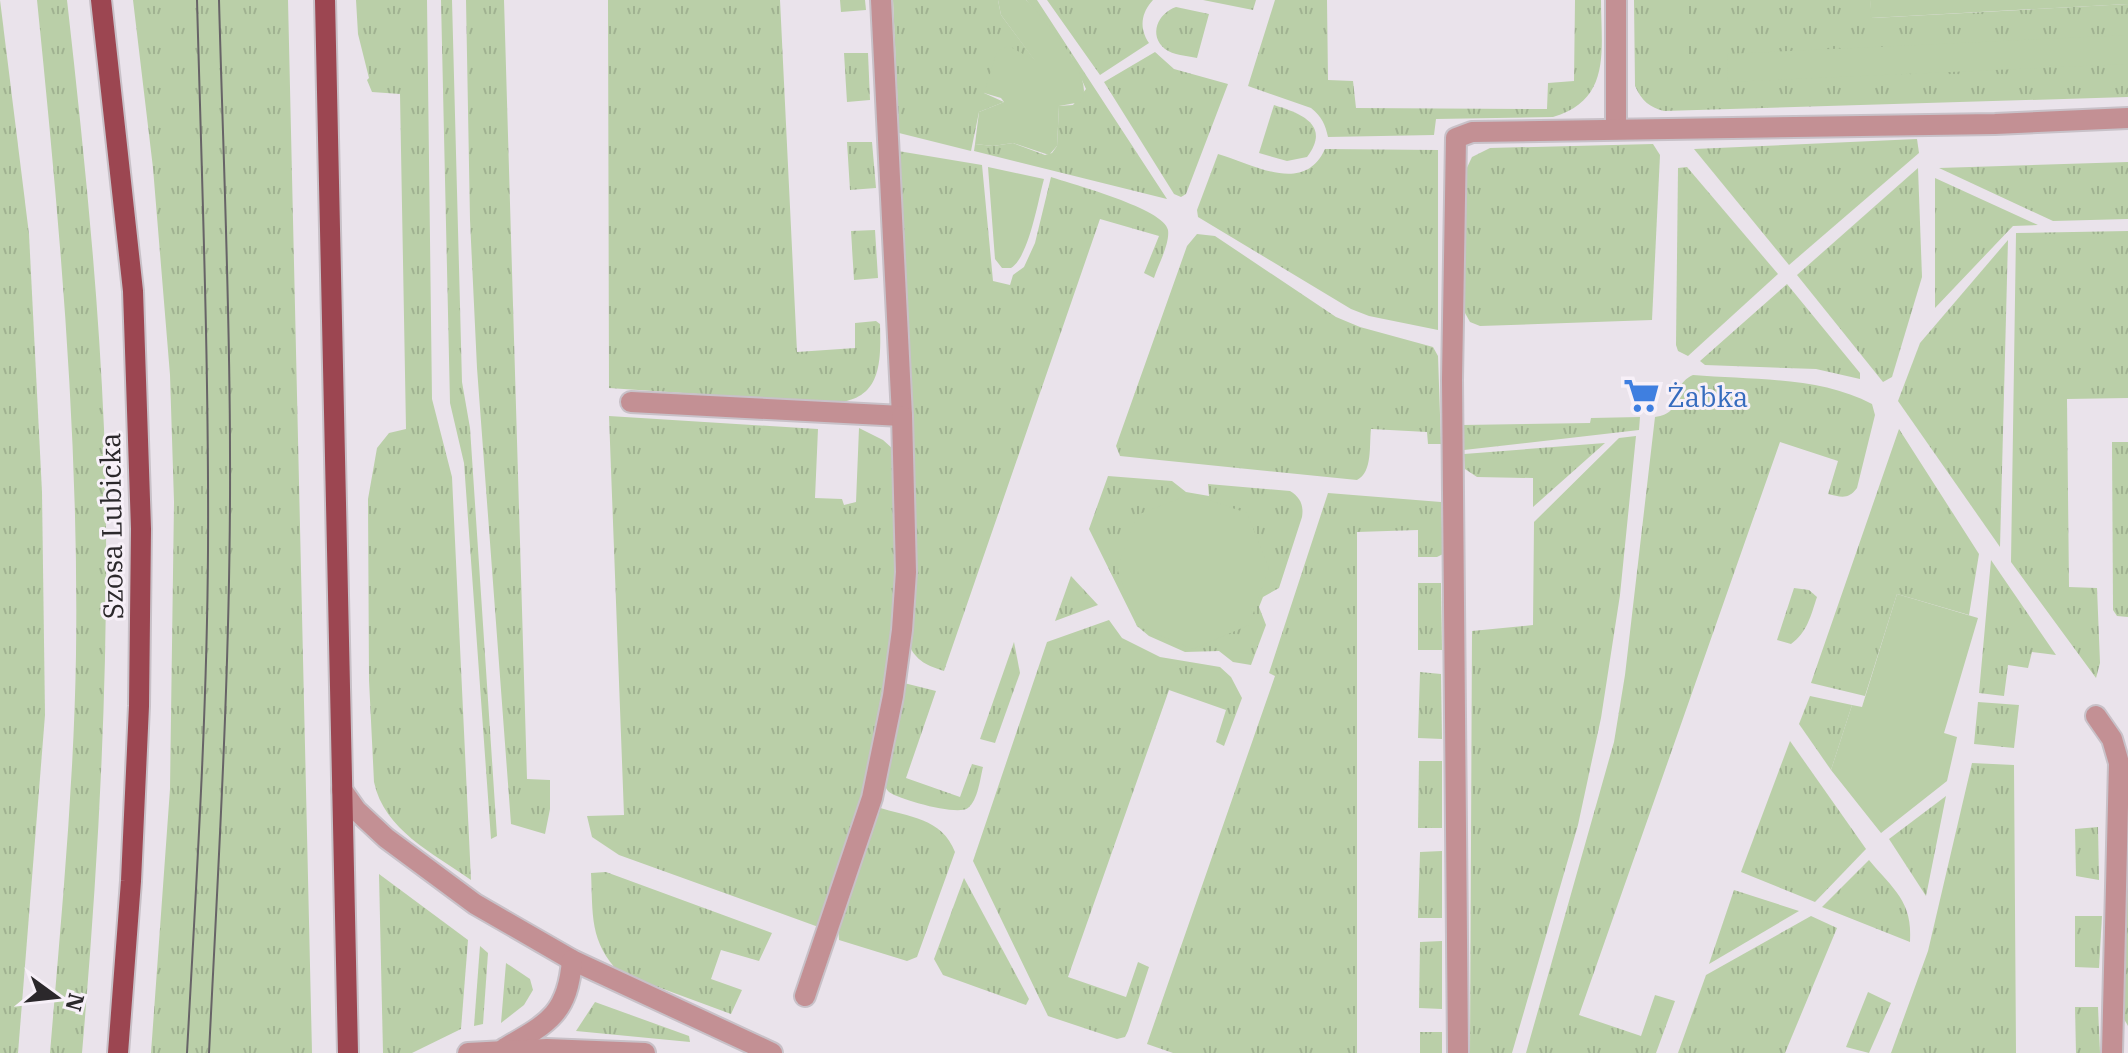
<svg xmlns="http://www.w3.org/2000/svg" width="2128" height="1053" font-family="'IBM Plex Serif',serif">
<defs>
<pattern id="grass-tufts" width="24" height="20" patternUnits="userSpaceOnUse" patternTransform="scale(2)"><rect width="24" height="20" fill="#bacfa8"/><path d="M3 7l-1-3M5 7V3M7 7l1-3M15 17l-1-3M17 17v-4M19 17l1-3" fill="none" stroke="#a0b291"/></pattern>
</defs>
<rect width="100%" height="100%" fill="#eae3eb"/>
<g fill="url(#grass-tufts)">
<path d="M 0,0 L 29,234 L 42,492 L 45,715 L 18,1053 L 0,1053 Z"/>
<path d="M 37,0 L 67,0 C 83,142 98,286 104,429 C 111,638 100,845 82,1053 L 50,1053 C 61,920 74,787 76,654 C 79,435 59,217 37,0 Z"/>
<path d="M 133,0 L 288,0 L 312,1053 L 151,1053 L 170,789 L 174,502 L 170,375 L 153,168 Z"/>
<path d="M 356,0 L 427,0 L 432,399 L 452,477 L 471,880 C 433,853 384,830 374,782 L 369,680 L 368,499 L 377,448 L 389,433 L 406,429 L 400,94 L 372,92 L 367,80 L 369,78 L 358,34 Z"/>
<path d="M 441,0 L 452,0 L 462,382 L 470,428 L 497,836 L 491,839 L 464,463 L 450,403 Z"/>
<path d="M 466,0 L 504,0 L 527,779 L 550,780 L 550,809 L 545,834 L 511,824 L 477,368 L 470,220 Z"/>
<path d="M 608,0 L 780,0 L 797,352 L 855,348 L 855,323 L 876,321 L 880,324 C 881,364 882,402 829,403 L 609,388 Z"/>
<path d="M 840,0 L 865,0 L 866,10 L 841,12 Z"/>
<path d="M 893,0 L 998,0 L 1001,15 L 1037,63 L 984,93 L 1004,102 L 979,112 L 971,151 L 899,133 Z"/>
<path d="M 1026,0 L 1037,0 L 1167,199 L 974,151 L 975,144 L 993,146 L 1013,143 L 1045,155 L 1052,153 L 1057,146 L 1059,106 L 1073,105 L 1086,89 L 1071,56 Z"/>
<path d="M 1047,0 L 1153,0 C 1141,13 1139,28 1149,43 L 1100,75 Z"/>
<path d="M 1203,0 L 1256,0 L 1253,10 Z"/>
<path d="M 1275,0 L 1327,0 L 1328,80 L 1353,81 L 1356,108 L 1547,109 L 1548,83 L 1574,81 L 1575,0 L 1601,0 C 1601,50 1612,100 1553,117 L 1436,119 L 1434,135 L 1328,137 C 1325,124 1322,117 1311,108 L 1248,86 Z"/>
<path d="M 1634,0 L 1675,0 L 1676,85 L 1689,84 L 1689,0 L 1870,0 L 1872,18 L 2128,4 L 2128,97 L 1664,111 C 1649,107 1642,101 1635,86 Z"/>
<path d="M 1176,7 L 1209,14 L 1197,58 C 1187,56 1173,55 1165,49 C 1148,35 1158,13 1176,7 Z"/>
<path d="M 1155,52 L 1174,69 L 1228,84 L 1186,194 L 1181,197 L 1174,194 L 1104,82 Z"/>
<path d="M 844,53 L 868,53 L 870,100 L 847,102 Z"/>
<path d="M 1274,105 C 1299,113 1332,124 1307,157 L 1287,161 L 1259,153 Z"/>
<path d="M 1917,139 L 1919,153 L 1789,265 L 1694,149 Z"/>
<path d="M 847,142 L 872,142 L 876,188 L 850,190 Z"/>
<path d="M 1653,144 L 1660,155 L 1652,320 L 1480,326 L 1470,322 L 1465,313 L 1464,174 L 1472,157 L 1490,148 Z"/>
<path d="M 1325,149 L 1438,150 L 1438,330 L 1369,316 L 1351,309 L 1198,217 L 1197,210 L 1218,154 C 1255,165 1304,195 1325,149 Z"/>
<path d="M 898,151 L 982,165 L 993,281 L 1010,285 L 1013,275 L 1024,267 L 1035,243 L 1051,177 C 1072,184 1165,209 1168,230 C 1170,244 1158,265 1154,278 L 1144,273 L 1159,236 L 1100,219 L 944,671 C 928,666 916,661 909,645 Z"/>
<path d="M 2128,162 L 2128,219 L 2053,221 L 1939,168 Z"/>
<path d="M 1687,167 L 1778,274 L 1688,356 L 1678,351 L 1676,345 L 1678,168 Z"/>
<path d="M 1918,168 L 1922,277 L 1892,377 L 1883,382 L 1797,275 Z"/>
<path d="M 1935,178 L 2038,225 L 2013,226 L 1935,308 Z"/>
<path d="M 875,230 L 878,278 L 854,280 L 851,231 Z"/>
<path d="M 2128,231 L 2128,398 L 2067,399 L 2069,587 L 2097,588 L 2100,663 L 2096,678 L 2011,562 L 2016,233 Z"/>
<path d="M 1197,234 L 1215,236 L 1336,317 L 1360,327 L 1433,347 L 1438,356 L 1441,444 L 1428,444 L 1427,432 L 1371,429 C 1369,445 1373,472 1357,480 L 1120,456 L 1116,446 L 1187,246 Z"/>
<path d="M 2008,240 L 2000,547 L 1898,401 L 1920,343 Z"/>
<path d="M 1787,284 L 1860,373 L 1860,379 L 1816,369 L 1705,365 L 1700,361 Z"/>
<path d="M 1693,375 C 1751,380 1820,376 1872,404 L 1875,415 L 1857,488 C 1848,500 1841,497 1828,494 L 1838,461 L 1780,442 L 1579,1015 L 1641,1036 L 1655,995 L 1675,1001 L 1656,1053 L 1526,1053 L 1614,742 L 1625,675 L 1655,417 C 1687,413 1668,386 1693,375 Z"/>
<path d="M 609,416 L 818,429 L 815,498 L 842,499 L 844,505 L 856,502 L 859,428 L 883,440 L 893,449 L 896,584 L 893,632 L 857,827 L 824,929 L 619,855 L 592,837 L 587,816 L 624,815 Z"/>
<path d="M 1640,417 L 1639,430 L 1464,450 L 1462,425 L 1590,423 L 1591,418 Z"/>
<path d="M 1899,429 L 1979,554 L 1969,615 L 1897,594 L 1865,696 L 1811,683 Z"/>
<path d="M 1636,436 L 1620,595 L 1601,718 L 1578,825 L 1512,1053 L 1470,1053 L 1472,631 L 1533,625 L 1534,522 L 1619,438 Z"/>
<path d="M 2112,442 L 2128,442 L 2128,617 L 2117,616 L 2113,610 Z"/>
<path d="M 1605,443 L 1533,507 L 1533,478 L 1477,477 L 1465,469 L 1464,454 Z"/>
<path d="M 1108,476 L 1172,481 L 1186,492 L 1209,496 L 1208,484 L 1290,491 C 1300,497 1304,505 1302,517 L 1279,588 L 1263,597 L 1259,607 L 1266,625 L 1251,665 L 1233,662 L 1219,651 L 1185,652 L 1149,636 L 1137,626 L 1089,529 Z"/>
<path d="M 1328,493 L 1441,502 L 1443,554 L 1437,557 L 1418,557 L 1418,530 L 1357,532 L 1357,1053 L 1173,1053 L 1147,1044 L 1275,676 L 1269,673 Z"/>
<path d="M 1991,560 L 2056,655 L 2032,652 L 2028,668 L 2008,665 L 2004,696 L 1979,693 Z"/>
<path d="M 1071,576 L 1098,605 L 1055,621 Z"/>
<path d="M 1418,583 L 1441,583 L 1442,650 L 1418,650 Z"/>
<path d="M 1794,588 L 1809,590 L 1817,597 C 1811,615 1807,633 1791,644 L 1777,640 Z"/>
<path d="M 1109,620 L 1122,638 L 1160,657 L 1220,667 L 1231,677 L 1242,698 L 1224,746 L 1216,742 L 1226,710 L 1169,690 L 1068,977 L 1126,997 L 1138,962 L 1149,967 L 1128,1031 L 1125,1037 L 1117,1039 L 1048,1016 L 973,861 L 1047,642 Z"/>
<path d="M 1014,642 L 1020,673 L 995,743 L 980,739 Z"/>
<path d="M 1420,672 L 1441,674 L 1442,739 L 1418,738 Z"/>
<path d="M 904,683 L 936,691 L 906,778 L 960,797 L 972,764 L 983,767 C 980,779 978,800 968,808 C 958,816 900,800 889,792 C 885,788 885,785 884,780 Z"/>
<path d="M 1810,696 L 1852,705 L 1831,770 L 1799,724 Z"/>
<path d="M 1978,702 L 2019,705 L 2014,748 L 1974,744 Z"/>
<path d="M 1790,741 L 1866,849 L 1815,902 L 1741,872 Z"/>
<path d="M 1419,761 L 1442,761 L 1442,828 L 1418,828 Z"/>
<path d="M 1972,763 L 2014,765 L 2016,1053 L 1891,1053 L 1928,951 Z"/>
<path d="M 1946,796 L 1926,896 L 1889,839 Z"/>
<path d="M 877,807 C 909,817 942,818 955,852 L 917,957 L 907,961 L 839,940 L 838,926 Z"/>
<path d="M 2098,827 L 2099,880 L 2076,876 L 2075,829 Z"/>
<path d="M 1442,851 L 1442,918 L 1418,918 L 1420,852 Z"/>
<path d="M 1869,860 C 1893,889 1913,901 1910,942 L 1822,907 Z"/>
<path d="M 606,872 L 772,933 L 759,961 L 721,950 L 711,979 L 742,990 L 731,1014 L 620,973 C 589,942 593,914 591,873 Z"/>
<path d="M 379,874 L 468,940 L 461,1029 L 412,1053 L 383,1053 Z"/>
<path d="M 2125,875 L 2128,875 L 2128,1026 L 2124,1019 Z"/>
<path d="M 964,878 L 1029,999 L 1026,1005 L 943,975 L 934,959 Z"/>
<path d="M 1734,890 L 1799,911 L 1709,964 Z"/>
<path d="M 1811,916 L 1837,928 L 1785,1053 L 1678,1053 L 1706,975 Z"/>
<path d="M 2075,916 L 2102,916 L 2099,968 L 2075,967 Z"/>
<path d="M 1442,941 L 1442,1009 L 1419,1008 L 1420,942 Z"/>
<path d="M 480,946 L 488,953 L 483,1024 L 474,1026 Z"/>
<path d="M 506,963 L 530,979 L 533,990 L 524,1005 L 501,1023 Z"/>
<path d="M 1868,992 L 1891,1003 L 1869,1053 L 1846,1047 Z"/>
<path d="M 595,1002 L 689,1036 L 690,1042 L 576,1031 Z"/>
<path d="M 2075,1007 L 2098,1007 L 2100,1053 L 2076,1053 Z"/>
<rect x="1420" y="1032" width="22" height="21"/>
</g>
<g fill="#bacfa8">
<path d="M 998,0 L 1026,0 C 1044,19 1097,76 1081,102 L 1059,106 L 1057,146 L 1049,155 L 1013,143 L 993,146 L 975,144 L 979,112 L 1004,102 L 1001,98 L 984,93 L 997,51 L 1009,46 L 1035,61 L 1001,15 Z"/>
<rect x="1675" y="0" width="14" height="85"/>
<path d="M 1870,0 L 2128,0 L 2128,4 L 1871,18 Z"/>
<path d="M 2128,35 L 2128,64 L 1728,82 L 1727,54 Z"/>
<path d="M 988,167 L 1044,179 C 1038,200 1029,257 1011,268 L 1002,268 L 995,259 Z"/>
<path d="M 1191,494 L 1247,513 L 1269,568 L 1249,625 L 1193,649 L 1137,626 L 1117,568 L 1137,515 Z"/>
<path d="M 1897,594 L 1978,618 L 1944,733 L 1957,737 L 1947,781 L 1881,833 L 1831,770 L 1852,705 L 1862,707 Z"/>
</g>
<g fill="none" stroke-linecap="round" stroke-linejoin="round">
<defs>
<g id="minor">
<path d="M 1616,0 L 1616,129"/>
<path d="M 631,402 L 902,416 L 881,0"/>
<path d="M 2096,716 L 2112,739 L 2119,763 L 2112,1053"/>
<path d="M 342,790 L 356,810 L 386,838 L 475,904 L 572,960 L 772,1053"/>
<path d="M 805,996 L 872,798 L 893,696 L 902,630 L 906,572 L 902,416"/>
<path d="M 505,1048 C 549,1023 568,1013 572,960"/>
<path d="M 468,1053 L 547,1049 L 645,1053"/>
<path d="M 1458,1053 L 1452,380 L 1456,138 L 1472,132 L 1995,124 L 2128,118"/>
</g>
<g id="major">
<path d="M 101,0 L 133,291 L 141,529 L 139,706 L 131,881 L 118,1053"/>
<path d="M 325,0 L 348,1053"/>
</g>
</defs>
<use href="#minor" stroke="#c8c1c8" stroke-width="24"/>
<use href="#major" stroke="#c8c1c8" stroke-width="24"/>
<use href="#minor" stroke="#c39094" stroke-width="20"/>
<use href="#major" stroke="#9c4651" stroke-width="20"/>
<g stroke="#676367" stroke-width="2">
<path d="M 187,1053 C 196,886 207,718 208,551 C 209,367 202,184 197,0"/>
<path d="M 209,1053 C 219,853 231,654 230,454 C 230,303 223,151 219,0"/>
</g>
</g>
<defs>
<symbol id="supermarket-bare" viewBox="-9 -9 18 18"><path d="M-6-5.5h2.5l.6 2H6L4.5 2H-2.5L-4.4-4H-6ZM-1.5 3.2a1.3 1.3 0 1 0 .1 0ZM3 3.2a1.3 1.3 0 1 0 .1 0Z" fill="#3f7fe0" stroke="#f7f0f8" stroke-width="2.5" paint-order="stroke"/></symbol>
</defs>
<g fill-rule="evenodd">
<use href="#supermarket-bare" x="1616" y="370" width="51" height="51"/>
</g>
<g text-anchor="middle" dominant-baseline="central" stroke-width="6" stroke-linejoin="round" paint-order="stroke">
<g font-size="28" fill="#366cbe" stroke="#f7f0f8" text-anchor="start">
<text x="1667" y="396">Żabka</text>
</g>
<g font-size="28" fill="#2b282b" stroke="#f7f0f8">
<text transform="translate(111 526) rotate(-91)">Szosa Lubicka</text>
</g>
</g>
<g transform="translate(56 997) rotate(105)" stroke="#f7f0f8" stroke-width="6" paint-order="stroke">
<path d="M0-6L14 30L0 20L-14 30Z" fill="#2b282b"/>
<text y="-12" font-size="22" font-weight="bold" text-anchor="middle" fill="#2b282b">N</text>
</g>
</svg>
